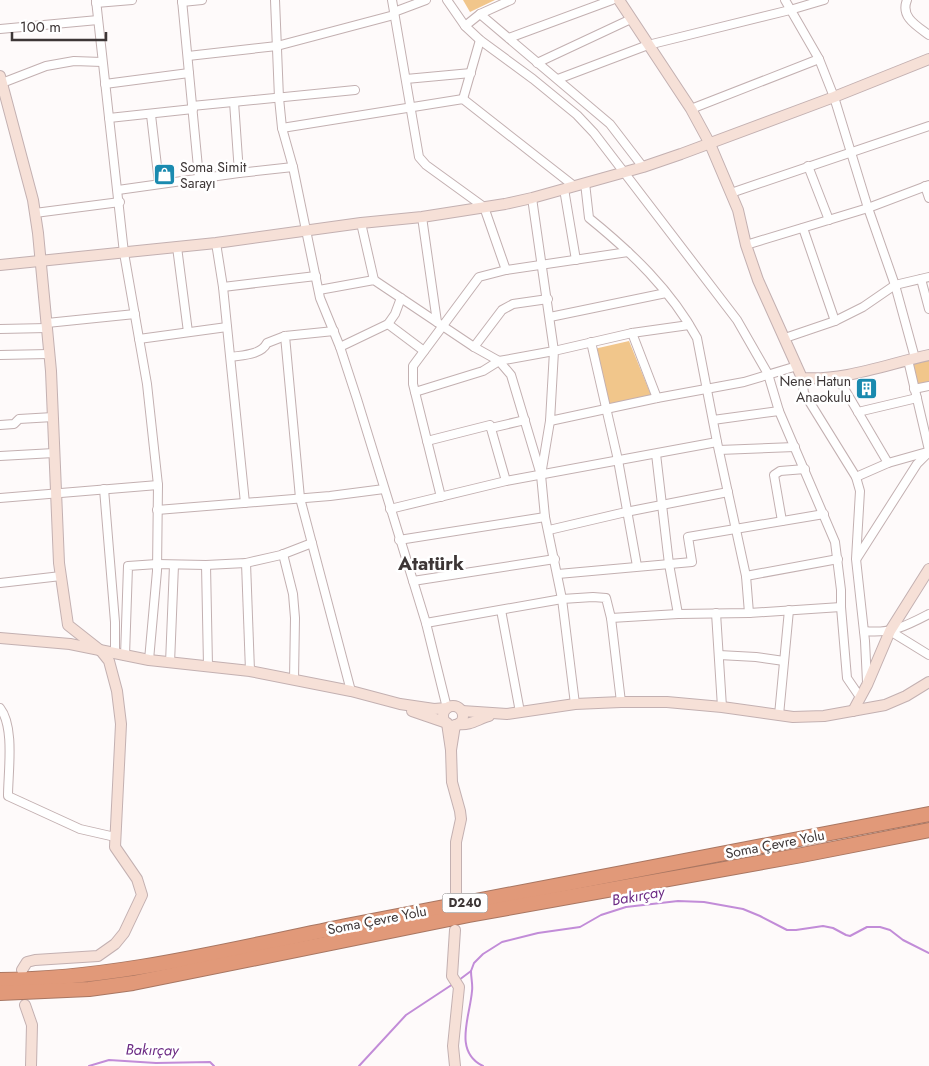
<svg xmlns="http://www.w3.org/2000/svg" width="929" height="1066" font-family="Jost,sans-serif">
<rect width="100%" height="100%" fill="#fefafa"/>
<g fill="#f1c68b">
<path d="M 463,0 L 495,0 L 470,12 Z"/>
<path d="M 629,341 L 651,395 L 609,404 L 594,349 Z"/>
<path d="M 929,357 L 929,383 L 917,385 L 913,361 Z"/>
</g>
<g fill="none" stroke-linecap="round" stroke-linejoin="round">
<g stroke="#c28cd8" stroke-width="2">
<path d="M 471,971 C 471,978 473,985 472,991 C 470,1017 453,1051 483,1066"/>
<path d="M 459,980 L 471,971 L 474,963 L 483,954 L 502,942 L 538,933 L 580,927 L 601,915 L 626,907 L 678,901 L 704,902 L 743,909 L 760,916 L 787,930 L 796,930 L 823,926 L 833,928 L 846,935 L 850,936 L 867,927 L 880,927 L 890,930 L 903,940 L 929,953"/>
<path d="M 89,1066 L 109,1060 L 156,1063 L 210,1062 L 214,1066"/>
<path d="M 359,1066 L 406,1015 L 453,984"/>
</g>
<defs>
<g id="street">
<path d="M 96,0 L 124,253 L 147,384 L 158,485 L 157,571 L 149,660"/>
<path d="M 182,0 L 199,178"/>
<path d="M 275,0 L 279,98 L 282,128 L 293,167 L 320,298 L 340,347 L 357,399 L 426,623 L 447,708"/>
<path d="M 392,0 L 419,157 L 426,165 L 484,207 L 506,270"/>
<path d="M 447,0 L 465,26 L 480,40 L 533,79 L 577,115 L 594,133 L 737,320 L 768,374 L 779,411 L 835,542 L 841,590 L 841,607 L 847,678 L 860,697"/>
<path d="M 785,0 L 819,59 L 834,97 L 868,208 L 895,285 L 915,358"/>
<path d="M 907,0 C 900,17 917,26 929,35"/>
<path d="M 182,2 L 202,0"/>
<path d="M 96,3 L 132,0"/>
<path d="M 394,12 L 426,0"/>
<path d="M 480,14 L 610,124 L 643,167"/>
<path d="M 465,26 L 480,14 L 511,0"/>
<path d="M 0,29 L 98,20"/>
<path d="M 509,38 L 612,0"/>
<path d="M 188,56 L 277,46 L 394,15"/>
<path d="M 537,63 L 631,19"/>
<path d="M 406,79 L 471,73"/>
<path d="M 558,79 L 648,45 L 790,10 L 824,0"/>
<path d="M 2,83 L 46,66 L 74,61 L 102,62"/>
<path d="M 105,84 L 189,73"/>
<path d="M 463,99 L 480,40"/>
<path d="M 234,102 L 239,173"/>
<path d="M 192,106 L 355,90"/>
<path d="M 691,109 L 819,59"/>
<path d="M 151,115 L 159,183"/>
<path d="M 109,118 L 193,109"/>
<path d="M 282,128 L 463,99 L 574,186"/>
<path d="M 808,166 L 829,220"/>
<path d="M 585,183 L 589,218 C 631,252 671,290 697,338 L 717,442 L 746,576 L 749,613"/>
<path d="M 925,186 L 929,198"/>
<path d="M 564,189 L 576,260"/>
<path d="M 118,190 L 239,173 L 293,167"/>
<path d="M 731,193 L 929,126"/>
<path d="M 35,213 L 120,202"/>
<path d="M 422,217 L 437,322"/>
<path d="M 361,223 L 374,280"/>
<path d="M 803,228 L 835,321"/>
<path d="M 216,243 L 223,287 L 245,503"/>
<path d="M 746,245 L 868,208 L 929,185"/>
<path d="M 177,247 L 188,332"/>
<path d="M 921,279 L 929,309"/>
<path d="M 223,287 L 316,276"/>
<path d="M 319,290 L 374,280 L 474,347 L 499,361 L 511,375 L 541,475"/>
<path d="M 550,317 L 666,293"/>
<path d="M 47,323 L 135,314"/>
<path d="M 388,324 L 424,351"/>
<path d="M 689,325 L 632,333 L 554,351 L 550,421 L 657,398 L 744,382 L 797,366"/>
<path d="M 0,329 L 47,328"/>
<path d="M 334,331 L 285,336 L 300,498 L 351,691"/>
<path d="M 632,333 L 657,398"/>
<path d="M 785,338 L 835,321 L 863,307 L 895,285 L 929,277"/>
<path d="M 139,339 L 227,327"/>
<path d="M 591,342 L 618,460 L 637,566"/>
<path d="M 340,347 L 388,324 L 395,314 L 401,298"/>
<path d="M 474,347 L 502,310 L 513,304 L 548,299"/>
<path d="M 0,355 L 49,354"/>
<path d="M 231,357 C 243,355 261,355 267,343 L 285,336"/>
<path d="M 908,360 L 929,450"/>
<path d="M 802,378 L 804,393 L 856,477 L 860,491 L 856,559 L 865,641 L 867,682"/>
<path d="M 838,378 L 888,463"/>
<path d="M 914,389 L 929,386"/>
<path d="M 415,392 L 483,371 L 499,361 L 554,351 L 532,198"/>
<path d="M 858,412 L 917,398"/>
<path d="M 713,420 L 779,411"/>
<path d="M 550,421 L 541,475 L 545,517 L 562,599 L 575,704"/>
<path d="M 0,425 L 14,424 L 19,419 L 53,417"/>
<path d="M 491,428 L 525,420"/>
<path d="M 427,441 L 490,425 L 506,481"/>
<path d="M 719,450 L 795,447"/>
<path d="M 656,454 L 669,564 L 678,614"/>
<path d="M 0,456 L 54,453"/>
<path d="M 856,477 L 888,463 L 927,452"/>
<path d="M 104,489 L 115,622 L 115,654"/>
<path d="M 441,497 L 413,384 L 413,366 L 479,277 L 506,270 L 628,252"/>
<path d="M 0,498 L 158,485"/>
<path d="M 390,509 L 506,481 L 717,442"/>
<path d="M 157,510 L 330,496 L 384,489"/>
<path d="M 782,521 L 774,475 L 780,471 L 805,469"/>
<path d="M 549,530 L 626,512 L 728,492"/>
<path d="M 399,540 L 545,517"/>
<path d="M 283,554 L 293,594 L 295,618 L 294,680"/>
<path d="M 857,558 L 917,464 L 929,452"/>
<path d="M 246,563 L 250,671"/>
<path d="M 206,565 L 208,666"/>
<path d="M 558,574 L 692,562 L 688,537 L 824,514"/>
<path d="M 746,576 L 838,559"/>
<path d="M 413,581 L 555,559"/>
<path d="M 0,583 L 61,576"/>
<path d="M 501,610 L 520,712"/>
<path d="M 716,613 L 722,707"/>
<path d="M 611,618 L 678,614 L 749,613 L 841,607"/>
<path d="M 426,623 L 562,599 L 593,597 L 606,598 L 611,618 L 621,702"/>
<path d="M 864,631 C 891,634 906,626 929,614"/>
<path d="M 890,631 L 929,655"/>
<path d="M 719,655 L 756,657 L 784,661"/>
<path d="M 125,656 L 128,566 L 157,564 L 206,565 L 246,563 L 281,555 L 312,543"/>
<path d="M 170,663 L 174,565"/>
<path d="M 0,708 C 15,727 8,772 8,796 L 80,829 L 115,837"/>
<path d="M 779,715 L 789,610"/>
</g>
<g id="secondary">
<path d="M 619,0 L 691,109 L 710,144 L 738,210 L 746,245 L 758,280 L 802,378 C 845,381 887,364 929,355"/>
<path d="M 0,76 L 33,200 L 38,233 L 51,371 L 59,563 L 68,625 L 101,651 L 109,661 L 117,691 L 121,724 L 115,847 L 137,879 L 142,895 L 124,933 L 115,944 L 98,956 L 35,960 L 27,962 L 22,970"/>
<path d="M 0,265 L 216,243 L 361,223 L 422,217 L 505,204 L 532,198 L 643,167 L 681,154 L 834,97 L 929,59"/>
<path d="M 0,638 L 70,644 L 149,660 L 250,671 L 351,691 L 400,704 L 434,709 L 447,708"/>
<circle cx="453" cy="716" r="10"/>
<path d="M 412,711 L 447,723 L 451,750 L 455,725"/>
<path d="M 462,711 L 507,714 L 575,704 L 621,702 L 667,702 L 722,707 L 793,717 L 824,716 L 885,705 L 906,696 L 929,682"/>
<path d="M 853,711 L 867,685 L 890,631 L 929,569"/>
<path d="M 458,724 C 470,726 478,719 489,716"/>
<path d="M 451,750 L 452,782 L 460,811 L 461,819 L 456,842 L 456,901"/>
<path d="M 25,1005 L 32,1025 L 31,1066"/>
<path d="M 455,1066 L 453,1046 L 459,987 L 452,976 L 455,930"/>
</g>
<g id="highway">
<path d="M 0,980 C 119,979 235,948 351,925 C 544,888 736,851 929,814"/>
<path d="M 0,993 L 89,989 L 133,983 L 469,915 L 802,855 L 929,830"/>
</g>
</defs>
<use href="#street" stroke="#c3b0b1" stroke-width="10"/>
<use href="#secondary" stroke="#c3b0b1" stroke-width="12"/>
<use href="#highway" stroke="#a87662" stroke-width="16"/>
<use href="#street" stroke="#fff" stroke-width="8"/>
<use href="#secondary" stroke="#f6e0d7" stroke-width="10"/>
<use href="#highway" stroke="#e19979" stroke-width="14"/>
</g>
<defs>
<symbol id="shop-square" viewBox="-11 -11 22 22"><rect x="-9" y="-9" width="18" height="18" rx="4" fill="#1a8aaf" stroke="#fff"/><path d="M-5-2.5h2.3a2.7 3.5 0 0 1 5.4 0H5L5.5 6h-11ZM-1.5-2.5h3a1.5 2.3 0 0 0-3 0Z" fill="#fff"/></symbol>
<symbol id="building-square" viewBox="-11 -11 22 22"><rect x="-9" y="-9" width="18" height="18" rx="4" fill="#1a8aaf" stroke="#fff"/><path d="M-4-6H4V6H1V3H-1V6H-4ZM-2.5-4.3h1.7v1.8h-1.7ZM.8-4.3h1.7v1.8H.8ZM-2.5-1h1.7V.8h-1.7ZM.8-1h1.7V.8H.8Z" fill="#fff"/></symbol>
</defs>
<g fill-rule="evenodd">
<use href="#shop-square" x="152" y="162" width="25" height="25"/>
<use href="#building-square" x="854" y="376" width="25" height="25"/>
</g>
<g text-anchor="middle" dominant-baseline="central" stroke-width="5" stroke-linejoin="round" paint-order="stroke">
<rect fill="#fff" stroke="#777272" stroke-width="1" x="442.5" y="893.5" width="45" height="19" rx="4"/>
<g font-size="12" font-weight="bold" fill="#3d3636">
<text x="465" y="903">D240</text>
</g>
<g font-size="14" fill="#3d3636" stroke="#fff" text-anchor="start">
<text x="180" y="167">Soma Simit<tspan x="180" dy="16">Sarayı</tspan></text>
<text x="851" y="381" text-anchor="end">Nene Hatun<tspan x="851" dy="16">Anaokulu</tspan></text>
</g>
<g font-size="14" fill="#3d3636" stroke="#fff">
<text transform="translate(775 844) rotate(-11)">Soma Çevre Yolu</text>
<text transform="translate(377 920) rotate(-11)">Soma Çevre Yolu</text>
</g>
<g font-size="15" font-style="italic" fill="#6c2a84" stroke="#fff">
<text transform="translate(638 896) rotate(-10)">Bakırçay</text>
<text transform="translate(152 1050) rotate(1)">Bakırçay</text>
</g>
<g font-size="19" font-weight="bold" fill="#3d3636" stroke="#fff">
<text x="431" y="563">Atatürk</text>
</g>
</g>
<path d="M12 32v8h94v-8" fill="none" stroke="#3d3636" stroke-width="2.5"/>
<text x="20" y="32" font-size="15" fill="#3d3636" stroke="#ffffff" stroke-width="4" paint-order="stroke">100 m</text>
</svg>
